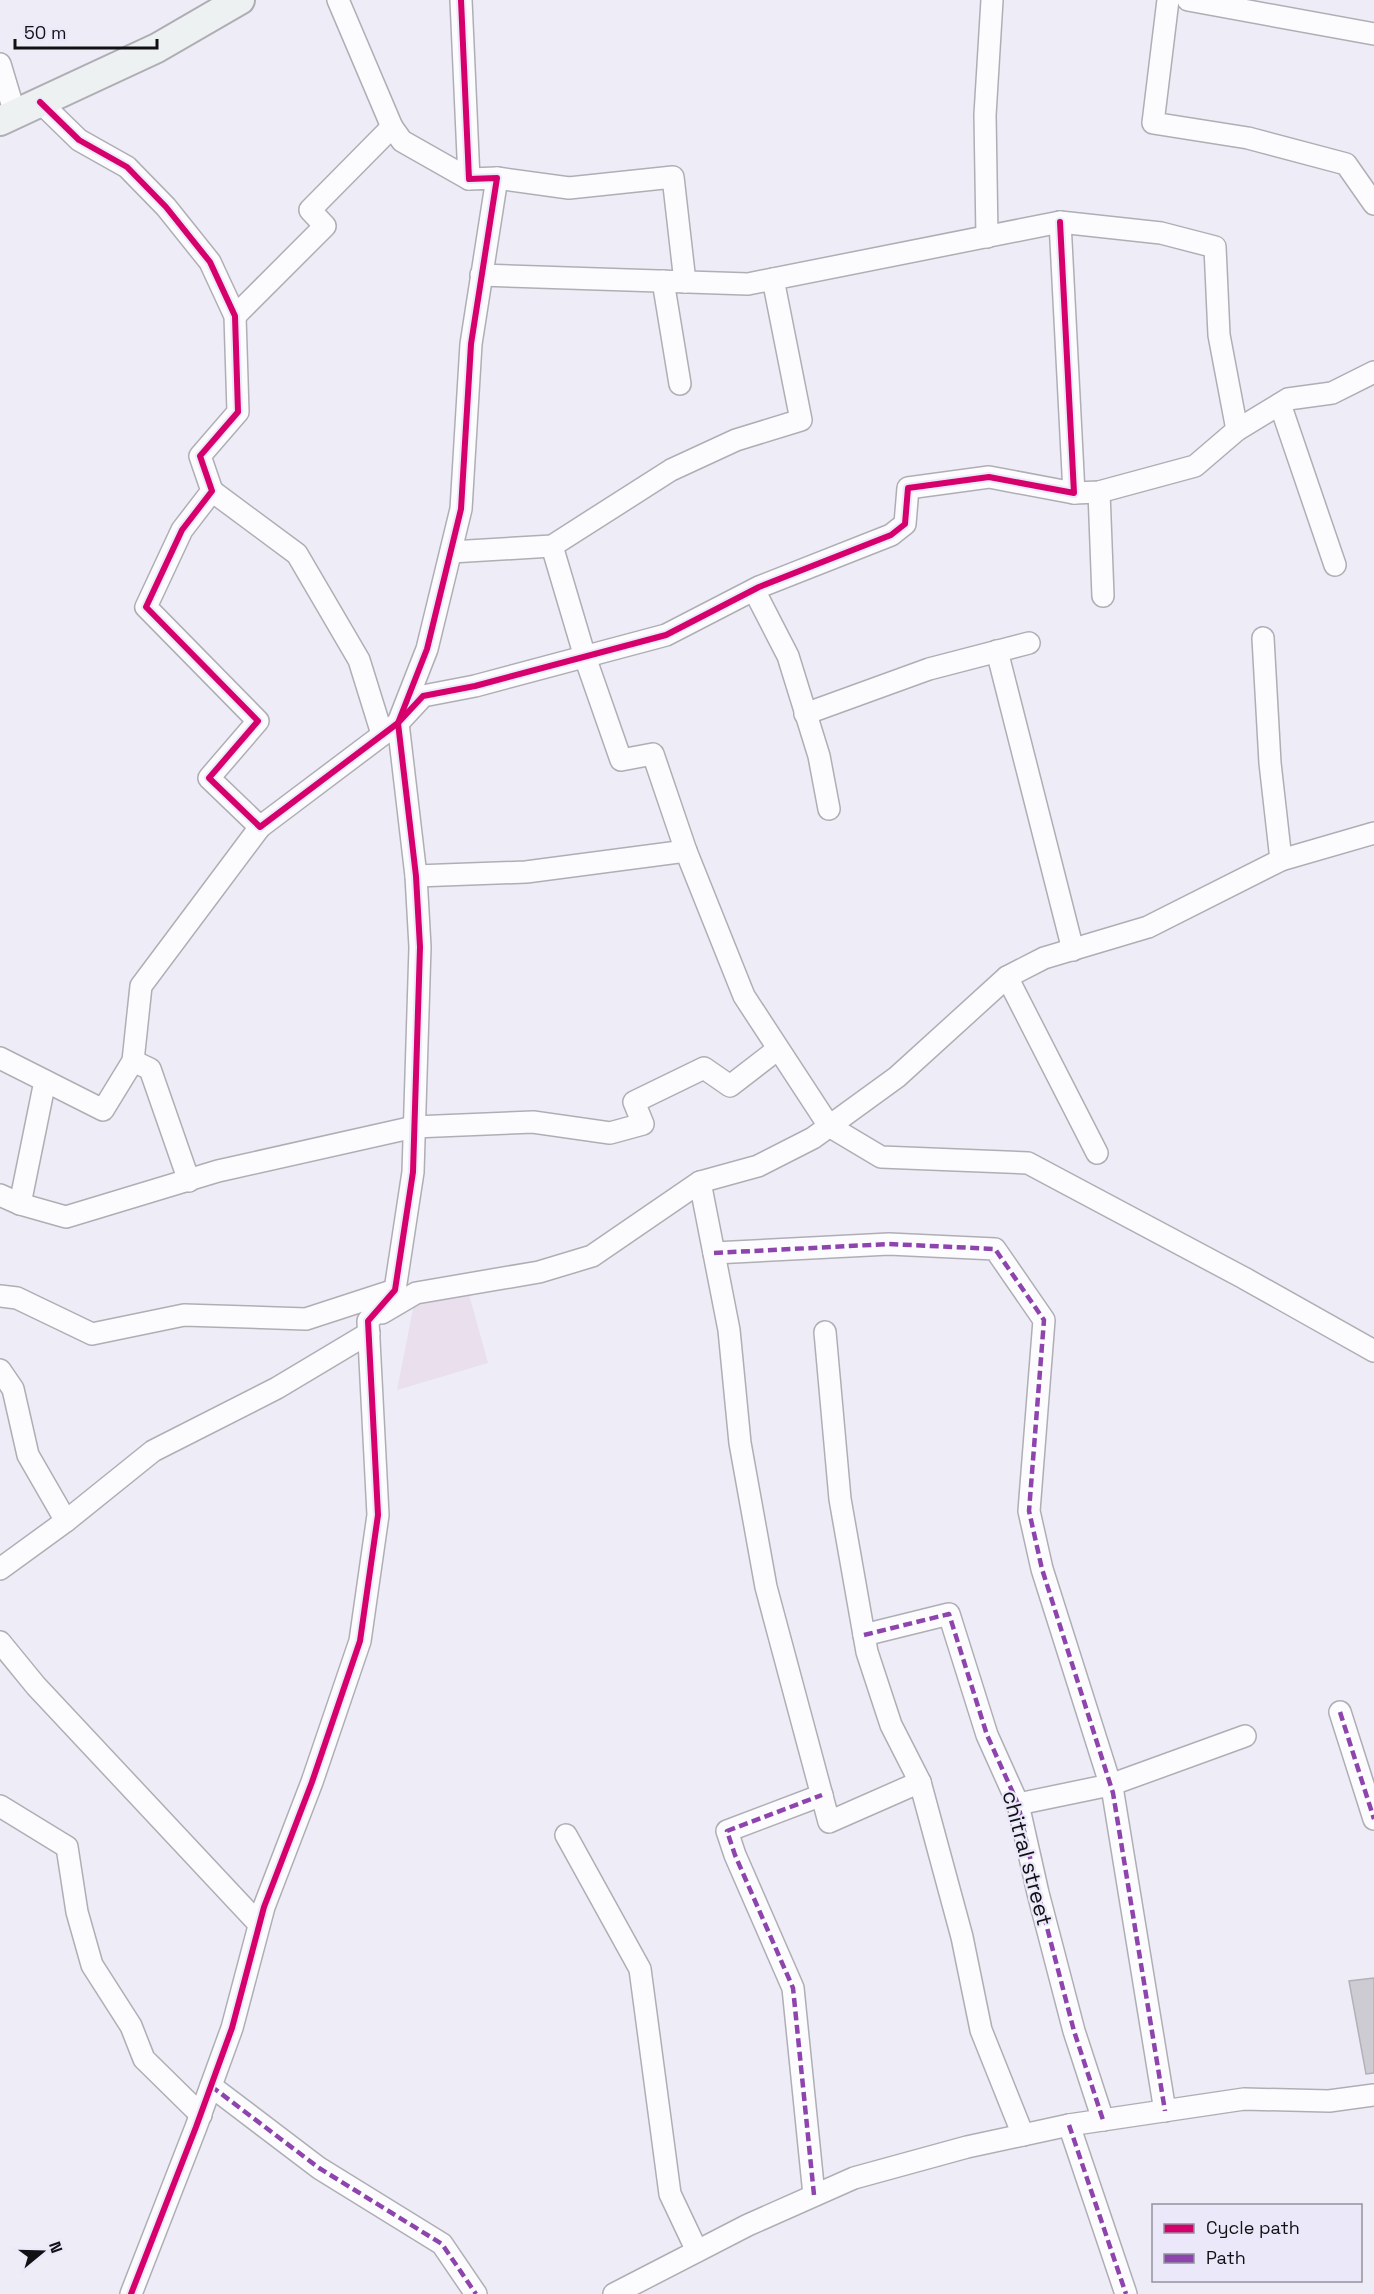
<svg xmlns="http://www.w3.org/2000/svg" width="1374" height="2294" font-family="'Space Grotesk',sans-serif">
<rect width="100%" height="100%" fill="#eeecf6"/>
<path fill="#e9dfed" d="M 465,1280 L 488,1363 L 397,1390 L 417,1289 Z"/>
<path fill="#ceccd3" stroke="#b3b0b7" stroke-width="1.5" d="M 1374,1978 L 1374,2073 L 1366,2074 L 1349,1981 Z"/>
<g fill="none" stroke-linecap="round" stroke-linejoin="round">
<defs>
<g id="street">
<path d="M 338,0 L 392,127 L 402,141 L 469,179"/>
<path d="M 1168,0 L 1153,123 L 1248,138 L 1346,164 L 1374,204"/>
<path d="M 1188,0 L 1374,34"/>
<path d="M 0,64 L 15,114"/>
<path d="M 40,102 L 79,140 L 127,167 L 166,207 L 210,262 L 235,316 L 238,412 L 200,456 L 212,491 L 182,530 L 146,607 L 258,721 L 209,778 L 260,827 L 398,723 L 423,696 L 475,686 L 666,635 L 759,587 L 891,535 L 905,524 L 908,488 L 989,477 L 1074,493 L 1060,222"/>
<path d="M 497,178 L 569,188 L 673,177 L 685,282"/>
<path d="M 987,237 L 985,115 L 992,0"/>
<path d="M 481,275 L 748,284 L 1060,222 L 1161,233 L 1215,247 L 1219,335 L 1237,430"/>
<path d="M 663,281 L 680,384"/>
<path d="M 235,316 L 325,226 L 310,210 L 392,127"/>
<path d="M 1280,404 L 1335,565"/>
<path d="M 212,491 L 297,554 L 359,660 L 382,734"/>
<path d="M 1099,492 L 1103,596"/>
<path d="M 1074,493 L 1099,492 L 1195,466 L 1237,430 L 1288,399 L 1332,393 L 1374,372"/>
<path d="M 552,546 L 585,657 L 621,760 L 653,754 L 686,851 L 744,996 L 829,1126 L 881,1157 L 1028,1163 L 1244,1278 L 1374,1351"/>
<path d="M 451,552 L 552,546 L 671,470 L 736,440 L 801,420 L 773,279"/>
<path d="M 754,590 L 788,656 L 819,756 L 829,809"/>
<path d="M 1263,638 L 1270,763 L 1281,860"/>
<path d="M 997,651 L 1073,950"/>
<path d="M 805,714 L 929,669 L 1029,643"/>
<path d="M 416,876 L 526,872 L 686,851"/>
<path d="M 1007,977 L 1097,1153"/>
<path d="M 0,1058 L 103,1110 L 133,1061 L 141,986 L 260,827"/>
<path d="M 133,1061 L 150,1069 L 189,1181"/>
<path d="M 700,1182 L 729,1330 L 740,1443 L 766,1587 L 829,1822 L 920,1782 L 962,1937 L 981,2030 L 1023,2135"/>
<path d="M 0,1195 L 20,1204 L 66,1217 L 218,1171 L 414,1127 L 533,1122 L 610,1133 L 643,1124 L 634,1102 L 704,1068 L 730,1086 L 778,1049"/>
<path d="M 20,1204 L 45,1081"/>
<path d="M 714,1253 L 889,1244 L 995,1249 L 1044,1320 L 1029,1511 L 1042,1569 L 1113,1793 L 1165,2111"/>
<path d="M 0,1296 L 17,1298 L 92,1334 L 184,1315 L 306,1319 L 395,1290"/>
<path d="M 382,1313 L 416,1293 L 539,1272 L 592,1256 L 700,1182 L 758,1166 L 813,1138 L 897,1077 L 1007,977 L 1044,958 L 1148,927 L 1281,860 L 1374,833"/>
<path d="M 825,1332 L 840,1499 L 867,1652 L 891,1725 L 920,1782"/>
<path d="M 0,1370 L 13,1389 L 28,1455 L 66,1521 L 0,1569"/>
<path d="M 66,1521 L 153,1451 L 277,1388 L 369,1333"/>
<path d="M 864,1635 L 949,1614 L 987,1735 L 1018,1804 L 1038,1893 L 1074,2031 L 1103,2120"/>
<path d="M 0,1642 L 36,1686 L 259,1924"/>
<path d="M 1340,1712 L 1374,1819"/>
<path d="M 1018,1804 L 1110,1785 L 1245,1736"/>
<path d="M 0,1806 L 67,1847 L 77,1912 L 92,1965 L 131,2026 L 144,2059 L 201,2115"/>
<path d="M 566,1835 L 640,1969 L 670,2194 L 697,2251"/>
<path d="M 211,2086 L 319,2168 L 442,2244 L 476,2294"/>
<path d="M 1069,2125 L 1126,2294"/>
<path d="M 814,2195 L 793,1988 L 735,1855 L 727,1831 L 822,1795"/>
<path d="M 131,2294 L 196,2127 L 232,2028 L 264,1907 L 312,1782 L 360,1641 L 378,1515 L 368,1321 L 395,1290 L 413,1172 L 420,947 L 416,876 L 398,723 L 427,649 L 461,509 L 471,344 L 497,178 L 469,179 L 461,0"/>
<path d="M 614,2294 L 748,2225 L 854,2178 L 967,2147 L 1069,2125 L 1244,2099 L 1329,2101 L 1374,2095"/>
</g>
<path id="secondary" d="M 0,121 L 157,48 L 240,0"/>
</defs>
<use href="#street" stroke="#afaeb5" stroke-width="24"/>
<use href="#secondary" stroke="#afaeb5" stroke-width="32"/>
<use href="#street" stroke="#fcfcfe" stroke-width="21"/>
<use href="#secondary" stroke="#eef1f2" stroke-width="28"/>
<g stroke="#8e44ad" stroke-width="4.5" stroke-dasharray="9 4.5" stroke-linecap="butt">
<path d="M 714,1253 L 889,1244 L 995,1249 L 1044,1320 L 1029,1511 L 1042,1569 L 1113,1793 L 1165,2111"/>
<path d="M 864,1635 L 949,1614 L 987,1735 L 1018,1804 L 1038,1893 L 1074,2031 L 1103,2120"/>
<path d="M 1340,1712 L 1374,1819"/>
<path d="M 211,2086 L 319,2168 L 442,2244 L 476,2294"/>
<path d="M 1069,2125 L 1126,2294"/>
<path d="M 814,2195 L 793,1988 L 735,1855 L 727,1831 L 822,1795"/>
</g>
<defs>
<g id="cycleway">
<path d="M 40,102 L 79,140 L 127,167 L 166,207 L 210,262 L 235,316 L 238,412 L 200,456 L 212,491 L 182,530 L 146,607 L 258,721 L 209,778 L 260,827 L 398,723 L 423,696 L 475,686 L 666,635 L 759,587 L 891,535 L 905,524 L 908,488 L 989,477 L 1074,493 L 1060,222"/>
<path d="M 131,2294 L 196,2127 L 232,2028 L 264,1907 L 312,1782 L 360,1641 L 378,1515 L 368,1321 L 395,1290 L 413,1172 L 420,947 L 416,876 L 398,723 L 427,649 L 461,509 L 471,344 L 497,178 L 469,179 L 461,0"/>
</g>
</defs>
<use href="#cycleway" stroke="#ebe9f9" stroke-width="10"/>
<use href="#cycleway" stroke="#d6006c" stroke-width="6"/>
</g>
<g text-anchor="middle" dominant-baseline="central" stroke-width="4.5" stroke-linejoin="round" paint-order="stroke">
<g font-size="22" fill="#101015" stroke="#ebe9f9">
<text transform="translate(1028 1858) rotate(75)">chitral street</text>
</g>
</g>
<rect x="1152" y="2204" width="210" height="78" fill="#ebe9f9" stroke="#93929e" stroke-width="1.5"/>
<rect x="1164" y="2224" width="30" height="9" fill="#d6006c" stroke="#93929e" stroke-width="1.5"/>
<text x="1206" y="2234" font-size="18" fill="#101015">Cycle path</text>
<rect x="1164" y="2254" width="30" height="9" fill="#8e44ad" stroke="#93929e" stroke-width="1.5"/>
<text x="1206" y="2264" font-size="18" fill="#101015">Path</text>
<g transform="translate(42 2252) rotate(71)" stroke="#ebe9f9" stroke-width="4.5" paint-order="stroke">
<path d="M0-4.5L10 22L0 15L-10 22Z" fill="#101015"/>
<text y="-9" font-size="16" font-weight="bold" text-anchor="middle" fill="#101015">N</text>
</g>
<path d="M15 39v9h142v-9" fill="none" stroke="#101015" stroke-width="3"/>
<text x="24" y="39" font-size="18" fill="#101015" stroke="#ebe9f9" stroke-width="4.5" paint-order="stroke">50 m</text>
</svg>
